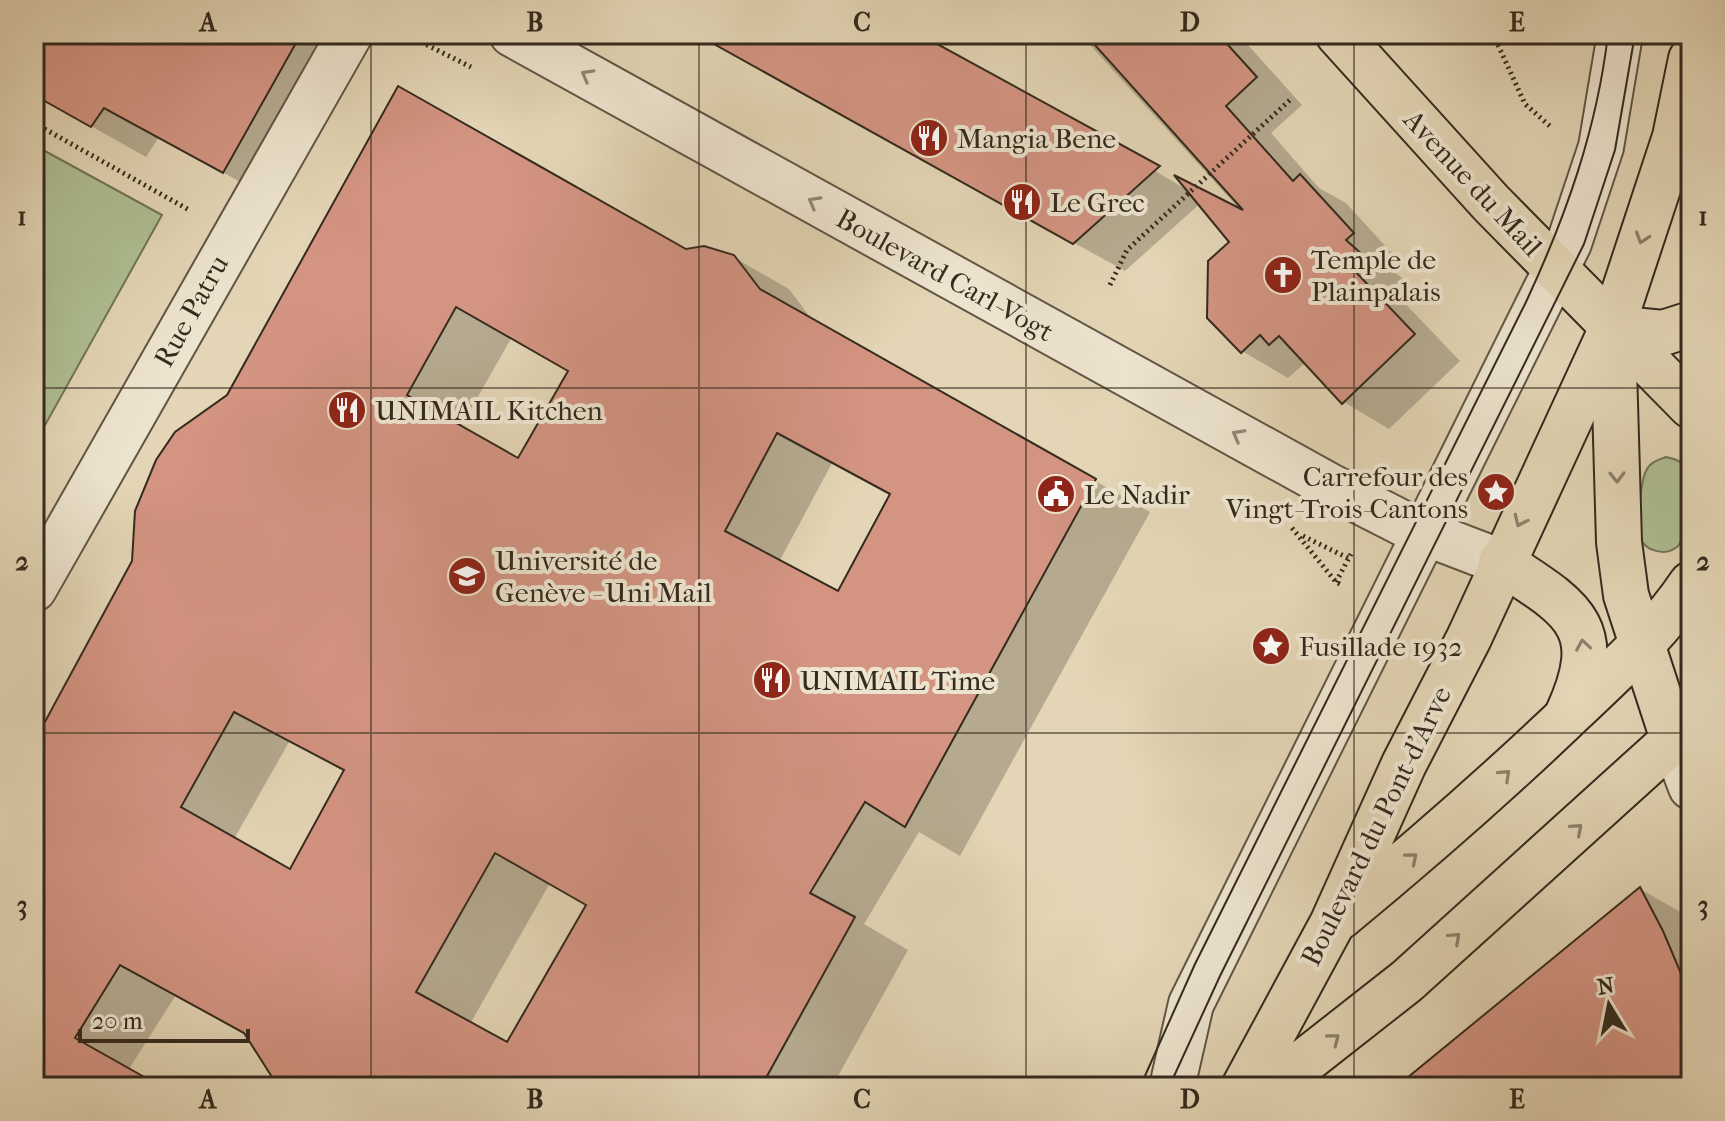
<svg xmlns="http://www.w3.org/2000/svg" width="1725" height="1121" font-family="'IM FELL French Canon',serif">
<rect width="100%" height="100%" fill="#e3d5b5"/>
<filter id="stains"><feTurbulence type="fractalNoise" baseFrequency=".0025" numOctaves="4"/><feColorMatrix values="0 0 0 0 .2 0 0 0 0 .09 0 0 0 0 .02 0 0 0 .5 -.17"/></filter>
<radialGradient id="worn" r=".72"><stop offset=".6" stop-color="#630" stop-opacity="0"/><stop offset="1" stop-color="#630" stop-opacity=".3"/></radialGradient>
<g fill="#aebe92" stroke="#717458" stroke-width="2">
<path d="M 34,145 L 162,215 L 34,445 Z"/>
<path d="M 1666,457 C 1675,459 1682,461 1688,469 C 1696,481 1688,537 1677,547 C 1666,556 1646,552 1640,538 C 1636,528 1641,480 1646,471 C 1650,462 1658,460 1666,457 Z"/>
</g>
<g fill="#0003" fill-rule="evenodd">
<path d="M 34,34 L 297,34 L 354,67 L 278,203 L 159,137 L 146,157 L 34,94 Z"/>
<path d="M 697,34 L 915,34 L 954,56 L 956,53 L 1204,200 L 1125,271 Z"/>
<path d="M 1080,34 L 1238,34 L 1302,105 L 1271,133 L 1319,188 L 1346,203 L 1399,261 L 1390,268 L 1408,283 L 1396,294 L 1460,361 L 1389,429 L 1344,402 L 1305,363 L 1288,378 L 1242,351 L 1263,235 Z"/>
<path d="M 399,89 L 686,251 L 733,257 L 789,289 L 813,321 L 1150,512 L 960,856 L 919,832 L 864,924 L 908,950 L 832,1087 L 299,1087 L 271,1071 L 247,1034 L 176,995 L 127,1072 L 154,1087 L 34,1087 L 34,746 ZM 512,337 L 571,370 L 519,461 L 460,428 ZM 832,463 L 892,495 L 839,594 L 779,562 ZM 289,742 L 346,772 L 291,871 L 234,839 ZM 550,883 L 588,905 L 508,1044 L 470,1024 Z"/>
<path d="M 1640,889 L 1684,914 L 1691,928 L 1691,1087 L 1401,1087 Z"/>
</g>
<g fill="#d39482" stroke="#342a1e" stroke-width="2" fill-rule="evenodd">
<path d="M 34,34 L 301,34 L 223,173 L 104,108 L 91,127 L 34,95 Z"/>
<path d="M 696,34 L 919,34 L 1160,166 L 1073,244 Z"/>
<path d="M 1085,34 L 1218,34 L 1257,77 L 1226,106 L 1293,181 L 1300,174 L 1354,233 L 1346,240 L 1364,256 L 1351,267 L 1415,334 L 1342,404 L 1279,336 L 1269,345 L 1260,335 L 1241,353 L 1207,318 L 1208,261 L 1229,242 L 1174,175 L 1243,210 Z"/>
<path d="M 398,86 L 686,249 L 704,246 L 734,255 L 760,289 L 1096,479 L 905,827 L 865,802 L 810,893 L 855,917 L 761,1087 L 337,1087 L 322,1079 L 272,1077 L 244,1033 L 120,965 L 75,1038 L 162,1087 L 34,1087 L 34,742 L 132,561 L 135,511 L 156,460 L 175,432 L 227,395 ZM 456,307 L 568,371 L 518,458 L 407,395 ZM 777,433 L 890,494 L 838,591 L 725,531 ZM 234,712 L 344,770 L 290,869 L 181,807 ZM 495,853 L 586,905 L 507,1042 L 416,992 Z"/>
<path d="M 1640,887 L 1663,931 L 1691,997 L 1691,1087 L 1396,1087 Z"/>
</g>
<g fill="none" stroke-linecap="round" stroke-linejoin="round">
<defs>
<g id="minor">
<path d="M 512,34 L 1328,485 L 1412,528 L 1501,562"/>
<path d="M 34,589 L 350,34"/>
<path d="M 1674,742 L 1691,787"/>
<path d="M 1172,1087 L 1191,1004 L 1569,243 L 1601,147 L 1620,34"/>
</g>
<g id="major">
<path d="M 1338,34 L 1491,203 L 1691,406"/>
<path d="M 1612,328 L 1663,333 L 1691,324"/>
<path d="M 1613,334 L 1619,542 L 1626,595 L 1674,742"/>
<path d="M 1501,562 C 1571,608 1608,625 1568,713"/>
<path d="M 1340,917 C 1420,851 1499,782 1574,710 C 1616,670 1659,632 1691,584"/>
<path d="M 1244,1087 L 1332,924 L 1404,764 L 1469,638 L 1612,328 L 1675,137 L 1691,59"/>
<path d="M 1272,1087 L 1407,981 L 1691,724"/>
</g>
</defs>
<use href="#minor" stroke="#605544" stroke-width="48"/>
<use href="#major" stroke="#342a1e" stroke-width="48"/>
<g stroke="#342a1e" stroke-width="5" stroke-dasharray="2 4" stroke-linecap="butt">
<path d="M 405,34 L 471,67"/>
<path d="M 1493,34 L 1525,104 L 1552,128"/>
<path d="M 34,123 L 191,211"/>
<path d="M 1110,285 L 1127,250 L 1291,99"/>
<path d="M 1292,528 L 1336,582 L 1343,586"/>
<path d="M 1303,536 L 1348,558"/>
<path d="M 1336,582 L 1351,554"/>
</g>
<use href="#minor" stroke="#ede4cf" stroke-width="44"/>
<use href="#major" stroke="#e3d5b5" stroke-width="44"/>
<g stroke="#342a1e" stroke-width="2">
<path d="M 1140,1087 L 1195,964 L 1526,302 C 1566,216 1597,129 1608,34"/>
<path d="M 1169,1087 L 1220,976 L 1584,244 L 1615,150 L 1635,34"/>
</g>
</g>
<defs><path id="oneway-chevron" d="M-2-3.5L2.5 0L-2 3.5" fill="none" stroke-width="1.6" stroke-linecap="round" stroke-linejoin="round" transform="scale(2)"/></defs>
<g stroke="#908776">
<use href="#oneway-chevron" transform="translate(587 75) rotate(-151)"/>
<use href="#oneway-chevron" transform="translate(814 202) rotate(-151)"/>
<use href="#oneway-chevron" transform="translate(1238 435) rotate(-151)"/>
</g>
<g stroke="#8c806a">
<use href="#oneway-chevron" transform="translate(1642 238) rotate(108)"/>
<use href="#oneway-chevron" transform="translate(1617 477) rotate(89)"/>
<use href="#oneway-chevron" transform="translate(1520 521) rotate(115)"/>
<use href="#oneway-chevron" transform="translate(1583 645) rotate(-99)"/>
<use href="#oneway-chevron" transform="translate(1505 775) rotate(-43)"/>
<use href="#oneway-chevron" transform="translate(1577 829) rotate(-41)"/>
<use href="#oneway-chevron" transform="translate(1412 858) rotate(-40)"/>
<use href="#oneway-chevron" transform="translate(1455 938) rotate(-42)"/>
<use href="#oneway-chevron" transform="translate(1334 1039) rotate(-38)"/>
</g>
<path fill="none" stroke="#342a1e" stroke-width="2" stroke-opacity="0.55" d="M 371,34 L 371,1087M 699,34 L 699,1087M 1026,34 L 1026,1087M 1354,34 L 1354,1087M 34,388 L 1691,388M 34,733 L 1691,733"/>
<defs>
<symbol id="restaurant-disc" viewBox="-11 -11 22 22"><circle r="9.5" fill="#8f2418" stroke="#ede4cf"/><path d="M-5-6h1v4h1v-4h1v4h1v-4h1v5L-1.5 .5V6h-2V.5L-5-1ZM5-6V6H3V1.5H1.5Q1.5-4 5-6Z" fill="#fff"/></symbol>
<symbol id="church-disc" viewBox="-11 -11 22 22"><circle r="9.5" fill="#8f2418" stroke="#ede4cf"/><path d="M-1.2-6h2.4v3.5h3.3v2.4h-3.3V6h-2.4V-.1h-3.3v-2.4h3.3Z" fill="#fff"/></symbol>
<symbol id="sight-disc" viewBox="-11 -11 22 22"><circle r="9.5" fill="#8f2418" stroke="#ede4cf"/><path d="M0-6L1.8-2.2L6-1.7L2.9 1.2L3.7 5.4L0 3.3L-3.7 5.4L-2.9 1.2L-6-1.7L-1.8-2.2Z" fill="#fff"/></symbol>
<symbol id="civic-disc" viewBox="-11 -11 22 22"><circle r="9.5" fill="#8f2418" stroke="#ede4cf"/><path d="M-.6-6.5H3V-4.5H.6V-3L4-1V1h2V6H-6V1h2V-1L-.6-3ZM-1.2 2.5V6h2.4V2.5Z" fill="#fff"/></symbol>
<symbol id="university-disc" viewBox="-11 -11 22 22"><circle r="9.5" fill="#8f2418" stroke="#ede4cf"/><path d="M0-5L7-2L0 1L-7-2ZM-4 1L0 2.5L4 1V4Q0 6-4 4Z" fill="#fff"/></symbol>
</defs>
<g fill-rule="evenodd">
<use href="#restaurant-disc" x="907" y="116" width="44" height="44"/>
<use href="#restaurant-disc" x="1000" y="180" width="44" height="44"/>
<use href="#church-disc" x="1261" y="253" width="44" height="44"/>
<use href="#restaurant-disc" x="325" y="388" width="44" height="44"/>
<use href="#sight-disc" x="1474" y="470" width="44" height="44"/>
<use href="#civic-disc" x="1034" y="472" width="44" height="44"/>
<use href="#university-disc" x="445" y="554" width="44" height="44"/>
<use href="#sight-disc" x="1249" y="624" width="44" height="44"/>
<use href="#restaurant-disc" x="750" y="658" width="44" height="44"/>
</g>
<g text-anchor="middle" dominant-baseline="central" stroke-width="8" stroke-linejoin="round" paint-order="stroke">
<g font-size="28" fill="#342a1e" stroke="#ede4cf" text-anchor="start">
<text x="957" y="138">Mangia Bene</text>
<text x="1050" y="202">Le Grec</text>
<text x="1311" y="259">Temple de<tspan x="1311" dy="32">Plainpalais</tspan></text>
<text x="375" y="410">UNIMAIL Kitchen</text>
<text x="1468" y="476" text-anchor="end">Carrefour des<tspan x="1468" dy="32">Vingt-Trois-Cantons</tspan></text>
<text x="1084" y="494">Le Nadir</text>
<text x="495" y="560">Université de<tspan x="495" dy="32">Genève - Uni Mail</tspan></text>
<text x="1299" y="646">Fusillade 1932</text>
<text x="800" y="680">UNIMAIL Time</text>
</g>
<g font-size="28" fill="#342a1e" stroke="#ede4cf">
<text transform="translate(1473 183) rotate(47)">Avenue du Mail</text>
<text transform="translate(945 275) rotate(29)">Boulevard Carl-Vogt</text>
<text transform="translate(191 311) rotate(-61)">Rue Patru</text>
<text transform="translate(1376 826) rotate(-64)">Boulevard du Pont-d'Arve</text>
</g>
</g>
<rect width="1725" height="1121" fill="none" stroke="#e3d5b5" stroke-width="88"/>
<g transform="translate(1609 1005) rotate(350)" stroke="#ede4cf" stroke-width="6" paint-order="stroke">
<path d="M0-6L14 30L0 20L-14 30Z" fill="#342a1e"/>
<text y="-12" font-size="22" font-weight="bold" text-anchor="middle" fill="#342a1e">N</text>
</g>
<path d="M80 1029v12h168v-12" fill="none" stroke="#342a1e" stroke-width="4"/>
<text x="92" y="1029" font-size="24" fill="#342a1e" stroke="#ede4cf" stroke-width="6" paint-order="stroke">20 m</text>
<rect x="44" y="44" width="1637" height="1033" fill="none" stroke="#342a1e" stroke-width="3"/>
<g font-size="26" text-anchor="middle" font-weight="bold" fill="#342a1e">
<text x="208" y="31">A</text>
<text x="535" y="31">B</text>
<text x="862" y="31">C</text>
<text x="1190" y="31">D</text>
<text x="1517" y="31">E</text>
<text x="22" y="225">1</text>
<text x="1703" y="225">1</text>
<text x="22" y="570">2</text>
<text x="1703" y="570">2</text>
<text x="22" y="914">3</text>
<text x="1703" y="914">3</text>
<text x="208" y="1108">A</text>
<text x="535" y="1108">B</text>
<text x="862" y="1108">C</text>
<text x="1190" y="1108">D</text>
<text x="1517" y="1108">E</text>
</g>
<rect width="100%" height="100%" filter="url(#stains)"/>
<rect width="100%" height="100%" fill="url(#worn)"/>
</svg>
